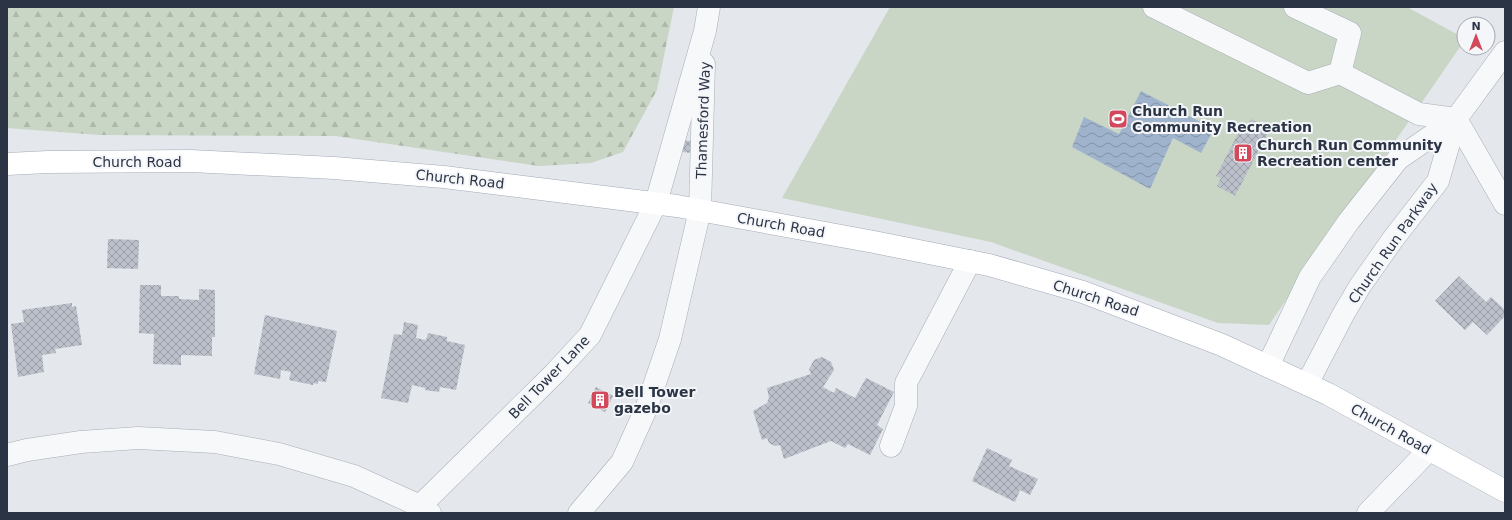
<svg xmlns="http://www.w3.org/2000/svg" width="1512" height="520" font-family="'DejaVu Sans',sans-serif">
<defs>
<pattern id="forest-firs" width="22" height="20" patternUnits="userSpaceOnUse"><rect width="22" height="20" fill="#c9d6c5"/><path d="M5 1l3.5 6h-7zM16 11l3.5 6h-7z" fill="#adb8ab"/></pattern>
<pattern id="water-waves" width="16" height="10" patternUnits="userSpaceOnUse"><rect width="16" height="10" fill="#9fb4cc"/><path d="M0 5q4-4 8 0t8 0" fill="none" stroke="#8293a7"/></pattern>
<pattern id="building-cross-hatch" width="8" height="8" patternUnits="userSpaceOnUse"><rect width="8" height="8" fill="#bbc0ca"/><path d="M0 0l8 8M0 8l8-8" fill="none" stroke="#989da6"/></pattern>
</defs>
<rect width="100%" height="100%" fill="#e4e7ec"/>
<path fill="url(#forest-firs)" d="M 7,7 L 674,7 L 657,90 L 623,152 L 591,163 L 539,166 L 335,136 L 99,135 L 7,128 Z"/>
<path fill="#c9d6c5" d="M 890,7 L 1407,7 L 1464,38 L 1464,41 L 1269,325 L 1218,323 L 991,242 L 782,198 Z"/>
<path fill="url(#water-waves)" d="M 1141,91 L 1214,129 L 1201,153 L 1173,138 L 1150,189 L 1072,147 L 1084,117 L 1119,134 Z"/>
<g fill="url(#building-cross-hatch)">
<path d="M 1251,119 L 1270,129 L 1235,196 L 1217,186 L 1221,178 L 1216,176 L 1243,124 L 1247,126 Z"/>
<path d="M 684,140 L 695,142 L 693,153 L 682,152 Z"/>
<path d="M 108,239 L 139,240 L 138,269 L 107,268 Z"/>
<path d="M 1459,276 L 1486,302 L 1491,297 L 1505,310 L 1505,316 L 1487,335 L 1473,322 L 1465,330 L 1435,301 Z"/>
<path d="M 140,285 L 161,285 L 161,296 L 179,296 L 179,299 L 199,300 L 199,289 L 215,290 L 215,337 L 212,337 L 212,356 L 181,355 L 181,365 L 153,364 L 154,334 L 139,333 Z"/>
<path d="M 72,303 L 72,307 L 76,306 L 82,345 L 55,349 L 56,353 L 42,355 L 44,372 L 18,377 L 11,324 L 24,322 L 22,310 Z"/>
<path d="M 265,315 L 337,331 L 326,382 L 318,381 L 318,384 L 313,383 L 313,385 L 289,380 L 291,372 L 281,370 L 280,379 L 254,374 Z"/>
<path d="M 404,322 L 418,325 L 416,338 L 426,340 L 428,333 L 447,337 L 447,341 L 465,345 L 456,390 L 440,387 L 439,392 L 425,390 L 425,388 L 412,385 L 408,403 L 381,398 L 394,334 L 402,335 Z"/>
<path d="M 822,357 L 831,362 L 834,370 L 823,387 L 834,393 L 836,388 L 855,398 L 866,378 L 894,392 L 877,425 L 883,429 L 870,455 L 848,444 L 845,448 L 831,441 L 784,459 L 780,445 L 775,446 L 769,443 L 767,438 L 762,440 L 753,411 L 767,403 L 769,398 L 767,388 L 811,374 L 809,369 L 814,360 Z"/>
<path d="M 596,387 L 613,396 L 605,412 L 588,403 Z"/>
<path d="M 987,448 L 1012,460 L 1009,466 L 1038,479 L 1030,495 L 1020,490 L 1015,502 L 972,481 Z"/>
</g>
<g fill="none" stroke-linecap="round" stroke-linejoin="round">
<defs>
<g id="minor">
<path d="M 1154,7 L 1308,83 L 1340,73 L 1419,114 L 1456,119"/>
<path d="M 1295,7 L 1350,33 L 1340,73"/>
<path d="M 1456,119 L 1505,204"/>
<path d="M 1268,366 L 1310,277 L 1349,221 L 1398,159 L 1456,119 L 1505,52"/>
<path d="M 1307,384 L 1344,313 L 1360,286 L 1393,239 L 1438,181 L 1456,119"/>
<path d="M 891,446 L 906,406 L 906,383 L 970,261"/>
<path d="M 7,455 L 27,450 L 81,442 L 138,438 L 215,442 L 279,454 L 354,476 L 420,506 L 430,513"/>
<path d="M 420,506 L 555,373 L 590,335 L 656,203 L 705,31 L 709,7"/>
<path d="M 579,513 L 622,462 L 646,409 L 670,339 L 700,210 L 704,64"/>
<path d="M 1368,513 L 1429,450"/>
</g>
<path id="major" d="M 7,164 L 48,162 L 191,161 L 334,168 L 444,177 L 677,206 L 874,242 L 989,265 L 1083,292 L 1222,345 L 1328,394 L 1505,491"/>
</defs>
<use href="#minor" stroke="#a9aeb7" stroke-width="23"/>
<use href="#major" stroke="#a3abb8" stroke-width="23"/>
<use href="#minor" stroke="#f7f8fa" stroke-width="22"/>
<use href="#major" stroke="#fff" stroke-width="22"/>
</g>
<defs>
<symbol id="stadium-square" viewBox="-11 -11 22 22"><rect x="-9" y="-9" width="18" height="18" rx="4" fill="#d1495b" stroke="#f4f6f9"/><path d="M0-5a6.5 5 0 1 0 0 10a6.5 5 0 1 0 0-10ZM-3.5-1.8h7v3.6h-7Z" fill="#fff"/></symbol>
<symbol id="building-square" viewBox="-11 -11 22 22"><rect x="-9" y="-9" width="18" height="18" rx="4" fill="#d1495b" stroke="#f4f6f9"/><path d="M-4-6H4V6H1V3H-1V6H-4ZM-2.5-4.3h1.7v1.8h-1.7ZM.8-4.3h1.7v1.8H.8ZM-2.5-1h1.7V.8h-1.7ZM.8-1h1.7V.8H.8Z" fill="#fff"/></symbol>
</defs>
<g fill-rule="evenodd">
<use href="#stadium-square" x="1107" y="108" width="22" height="22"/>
<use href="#building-square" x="1232" y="142" width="22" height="22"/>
<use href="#building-square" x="589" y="389" width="22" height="22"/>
</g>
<g text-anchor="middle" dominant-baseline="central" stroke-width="4" stroke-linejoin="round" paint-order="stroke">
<g font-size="14" font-weight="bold" fill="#2b3445" stroke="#f4f6f9" text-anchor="start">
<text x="1132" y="111">Church Run<tspan x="1132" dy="16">Community Recreation</tspan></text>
<text x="1257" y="145">Church Run Community<tspan x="1257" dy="16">Recreation center</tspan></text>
<text x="614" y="392">Bell Tower<tspan x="614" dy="16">gazebo</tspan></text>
</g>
<g font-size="14" fill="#2b3445" stroke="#f4f6f9">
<text transform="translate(703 120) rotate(-88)">Thamesford Way</text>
<text x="137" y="162">Church Road</text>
<text transform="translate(460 179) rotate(6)">Church Road</text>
<text transform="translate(781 225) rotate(10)">Church Road</text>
<text transform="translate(1393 243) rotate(-55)">Church Run Parkway</text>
<text transform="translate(1096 298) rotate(18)">Church Road</text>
<text transform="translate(549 377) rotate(-46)">Bell Tower Lane</text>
<text transform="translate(1391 429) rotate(29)">Church Road</text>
</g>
</g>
<rect width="1512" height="520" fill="none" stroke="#2b3445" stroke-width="16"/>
<g transform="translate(1476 36)"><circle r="19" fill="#f4f6f9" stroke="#a4a8b1"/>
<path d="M0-3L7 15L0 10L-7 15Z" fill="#d1495b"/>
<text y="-6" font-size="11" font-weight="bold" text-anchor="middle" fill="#2b3445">N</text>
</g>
</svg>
